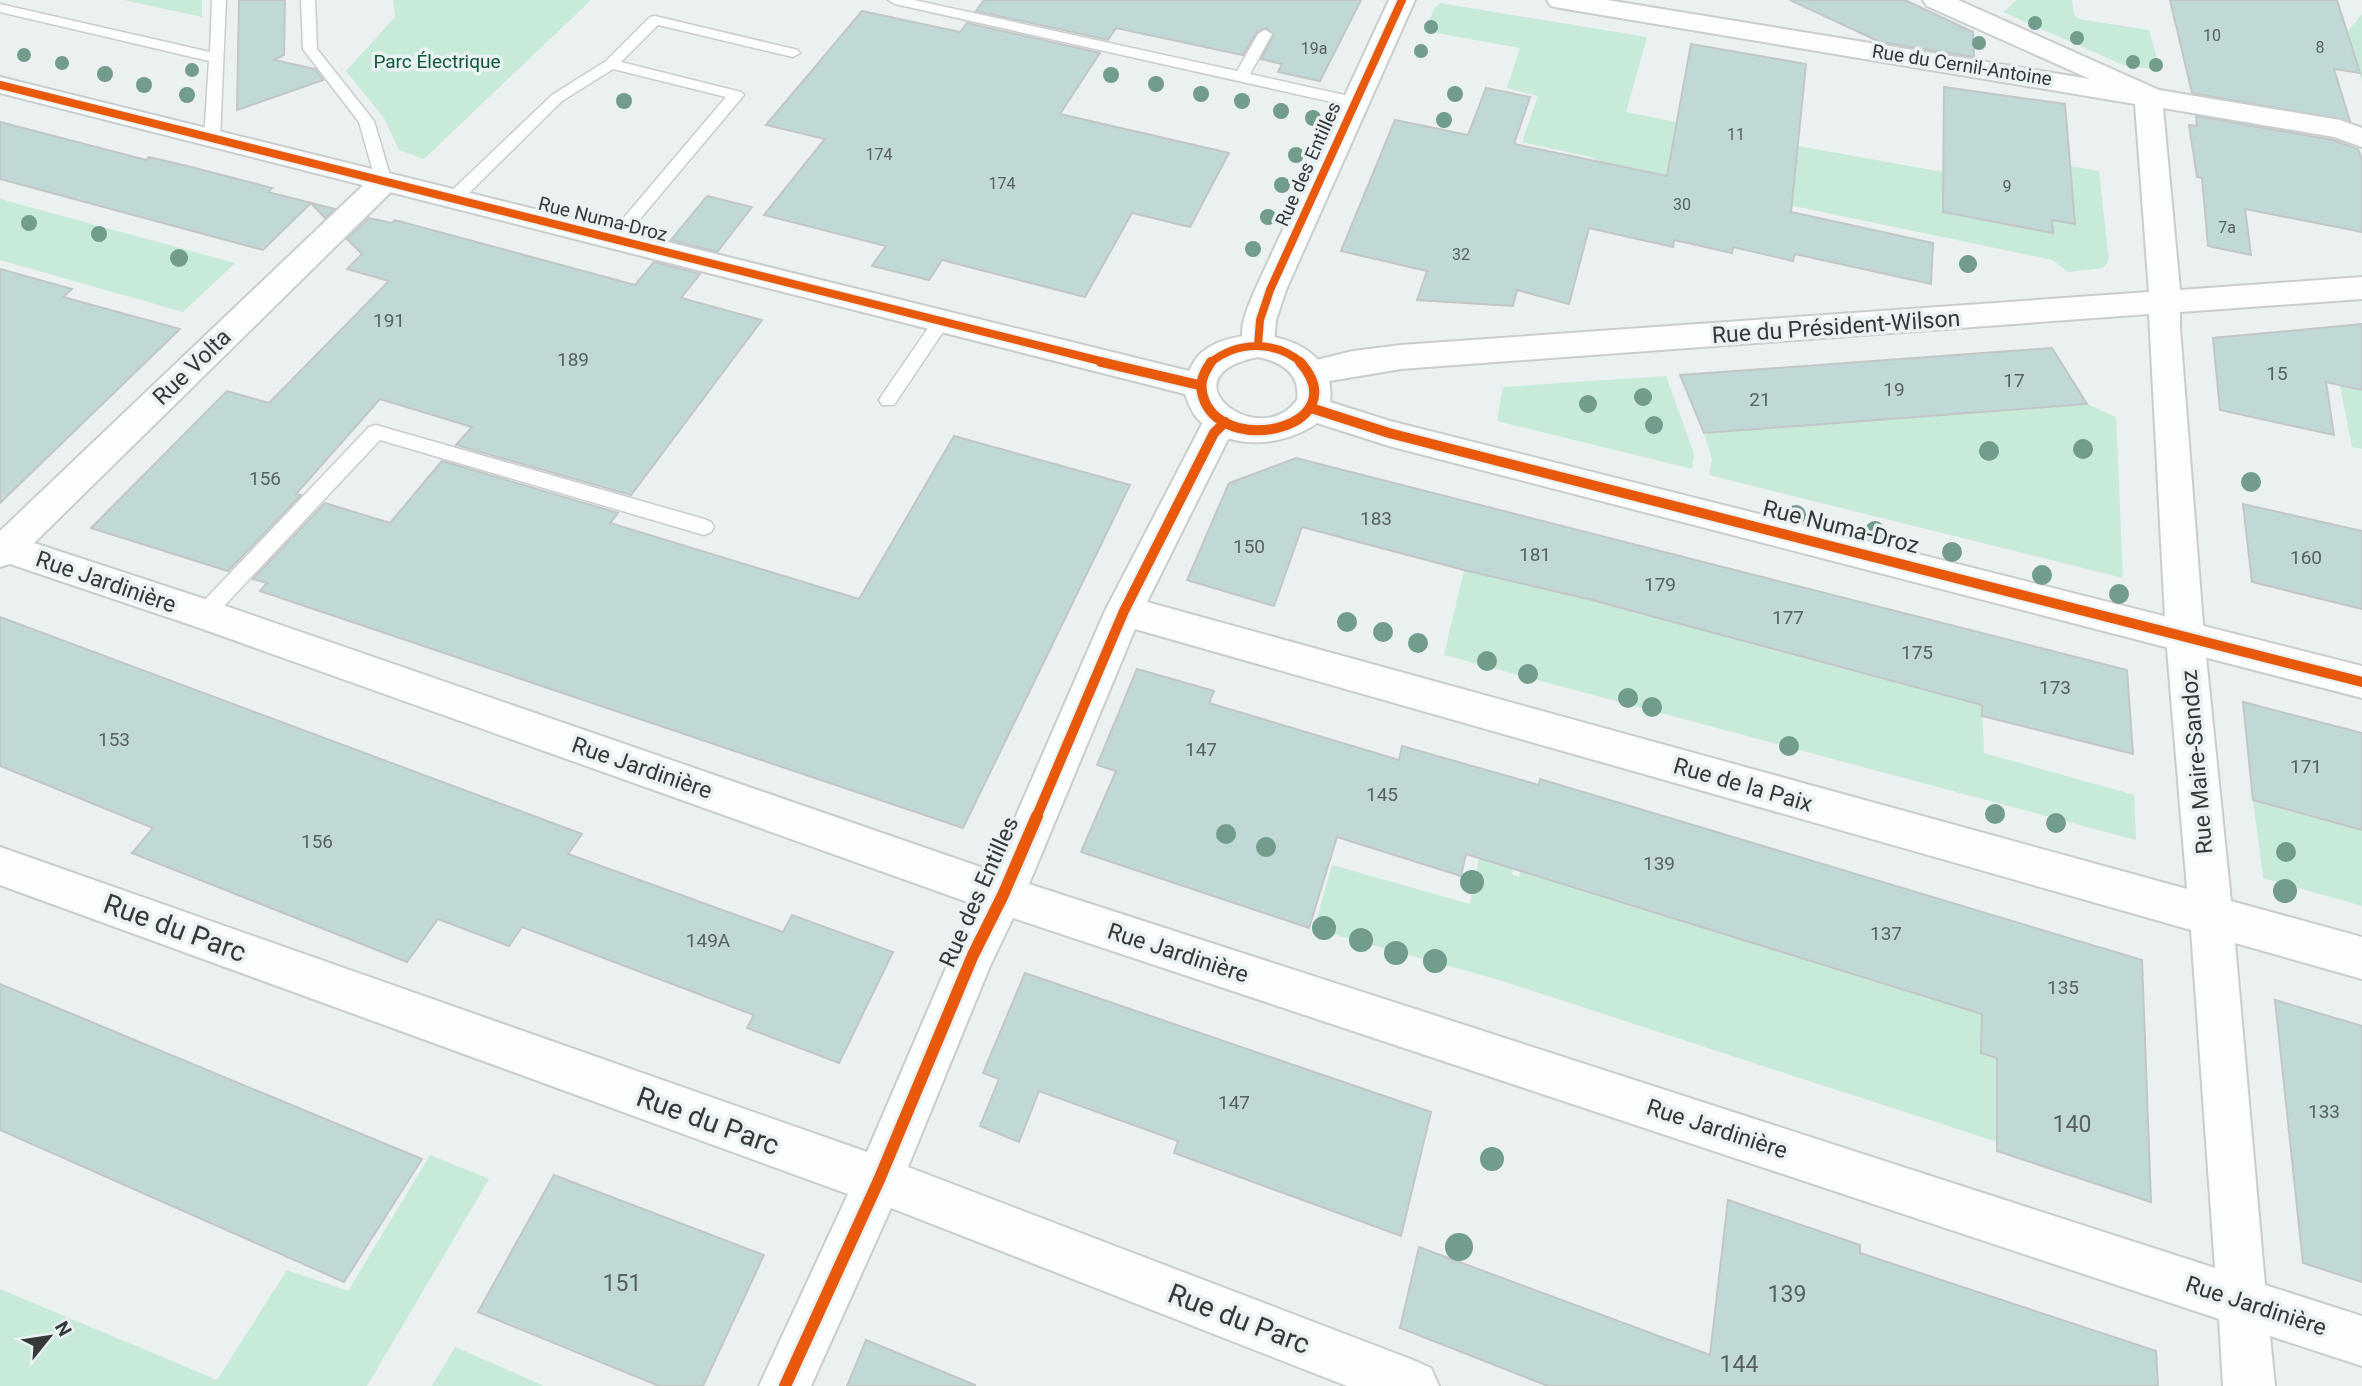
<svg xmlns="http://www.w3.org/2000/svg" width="2362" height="1386" font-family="Roboto,sans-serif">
<rect width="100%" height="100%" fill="#ebf0f1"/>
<g fill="#c8ead9">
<path d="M 124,0 L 202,0 L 202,17 Z"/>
<path d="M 393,0 L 591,0 L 424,159 L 399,150 L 384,118 L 346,71 L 395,17 Z"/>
<path d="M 2017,0 L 2072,0 L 2074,15 L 2079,19 L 2149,30 L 2160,70 L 2123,65 L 2003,12 Z"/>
<path d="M 1440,3 L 1647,37 L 1626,112 L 1676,122 L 1672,147 L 1691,151 L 1798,146 L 1943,172 L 1943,200 L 2074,224 L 2070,166 L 2099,171 L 2109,260 L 2103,268 L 2068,272 L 2053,260 L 1612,168 L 1591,157 L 1522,142 L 1538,96 L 1507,88 L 1520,48 L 1425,31 L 1434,9 Z"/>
<path d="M 2362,14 L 2362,81 L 2347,32 Z"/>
<path d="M 0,199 L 235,263 L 183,312 L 0,260 Z"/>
<path d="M 1666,376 L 1694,454 L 1692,469 L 1497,421 L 1503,387 Z"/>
<path d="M 2340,385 L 2362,390 L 2362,449 L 2352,447 Z"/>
<path d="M 2087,404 L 2116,417 L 2123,578 L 1709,475 L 1712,459 L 1704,433 Z"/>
<path d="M 1464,570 L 1592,600 L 1982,705 L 1984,753 L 2134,795 L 2136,840 L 1444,655 Z"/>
<path d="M 1495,775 L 1534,785 L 1512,874 L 1519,877 L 1520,870 L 1982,1014 L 1997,1058 L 1997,1142 L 1496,979 L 1314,929 L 1332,865 L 1470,904 Z"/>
<path d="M 2253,800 L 2362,830 L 2362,906 L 2263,878 Z"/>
<path d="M 430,1155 L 489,1179 L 367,1386 L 0,1386 L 0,1289 L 217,1380 L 287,1270 L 348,1291 Z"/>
<path d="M 455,1347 L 544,1386 L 432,1386 Z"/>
</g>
<g fill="#c0d9d7" stroke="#c3c6c7" stroke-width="2">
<path d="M 239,0 L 285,0 L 284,55 L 274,60 L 315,69 L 323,80 L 237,110 Z"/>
<path d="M 984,0 L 1361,0 L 1320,81 L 1278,72 L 1282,64 L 1261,59 L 1274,35 L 1266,28 L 1256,33 L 1243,55 L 1116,28 L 1108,40 L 976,11 Z"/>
<path d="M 1790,0 L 1905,0 L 1973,32 L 1974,57 L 1880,42 Z"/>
<path d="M 2170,0 L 2337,0 L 2360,73 L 2334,69 L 2350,121 L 2192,93 Z"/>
<path d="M 862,11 L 960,32 L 967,23 L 1100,53 L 1060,114 L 1229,153 L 1190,227 L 1132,213 L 1085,297 L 942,260 L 929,280 L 872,266 L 886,246 L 764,215 L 825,139 L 766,125 Z"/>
<path d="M 1691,44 L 1806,64 L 1791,212 L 1933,243 L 1931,284 L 1795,254 L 1793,261 L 1733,247 L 1732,253 L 1674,240 L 1673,247 L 1589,228 L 1569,304 L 1517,290 L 1513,306 L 1417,300 L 1427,271 L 1341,251 L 1395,120 L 1468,135 L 1486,88 L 1530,97 L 1514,144 L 1667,176 Z"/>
<path d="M 1944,87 L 2065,104 L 2075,224 L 2052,220 L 2053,233 L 1943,212 Z"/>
<path d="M 2196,116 L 2333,140 L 2358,149 L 2362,160 L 2362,232 L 2245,209 L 2251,255 L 2208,246 L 2202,178 L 2197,177 L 2189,125 L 2197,126 Z"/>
<path d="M 0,122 L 146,160 L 149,157 L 187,166 L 272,188 L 268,192 L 335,209 L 325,218 L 311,203 L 263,250 L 0,179 Z"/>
<path d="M 707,196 L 752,207 L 717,252 L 671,240 Z"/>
<path d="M 369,218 L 391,223 L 395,220 L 635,285 L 654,262 L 700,274 L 681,298 L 762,320 L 631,495 L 456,445 L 472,427 L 380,399 L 296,494 L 301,495 L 228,571 L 91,528 L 227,391 L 269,403 L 389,281 L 347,269 L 362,254 L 347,239 Z"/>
<path d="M 0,269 L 72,289 L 63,297 L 180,329 L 0,503 Z"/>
<path d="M 2362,324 L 2362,390 L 2326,382 L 2334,435 L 2220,410 L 2213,338 Z"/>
<path d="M 2052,348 L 2087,404 L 1704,433 L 1680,375 Z"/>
<path d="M 954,436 L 1130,485 L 963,828 L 260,591 L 267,583 L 253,579 L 325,503 L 390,523 L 442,461 L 618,513 L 610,523 L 859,599 Z"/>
<path d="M 1296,458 L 2127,670 L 2133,754 L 1982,716 L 1982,705 L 1592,600 L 1464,570 L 1302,527 L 1274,606 L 1187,580 L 1229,483 Z"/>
<path d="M 2243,504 L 2362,531 L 2362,609 L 2252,582 Z"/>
<path d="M 0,617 L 582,834 L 568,854 L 783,932 L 792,915 L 893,952 L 839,1063 L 747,1028 L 754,1015 L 522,927 L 509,946 L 438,919 L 407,962 L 132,853 L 153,828 L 0,766 Z"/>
<path d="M 1137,669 L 1214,691 L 1209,703 L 1399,760 L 1402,746 L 1539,785 L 1540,779 L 2142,960 L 2151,1202 L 1997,1151 L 1997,1058 L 1981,1053 L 1982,1014 L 1466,854 L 1461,876 L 1337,837 L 1309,928 L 1081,852 L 1116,771 L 1097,765 Z"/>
<path d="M 2243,702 L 2362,733 L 2362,830 L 2253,800 Z"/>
<path d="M 1025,973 L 1431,1112 L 1401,1236 L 1174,1153 L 1178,1141 L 1039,1091 L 1019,1142 L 980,1126 L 999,1079 L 983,1073 Z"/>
<path d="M 0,984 L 318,1116 L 422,1159 L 344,1282 L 0,1130 Z"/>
<path d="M 2275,1000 L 2362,1026 L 2362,1282 L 2303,1263 Z"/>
<path d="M 554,1175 L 764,1255 L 703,1386 L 659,1386 L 478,1312 Z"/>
<path d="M 1728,1200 L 1860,1245 L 1860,1253 L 2156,1351 L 2158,1386 L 1548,1386 L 1400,1328 L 1419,1247 L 1710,1355 Z"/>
<path d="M 866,1340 L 975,1385 L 975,1386 L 847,1386 Z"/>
</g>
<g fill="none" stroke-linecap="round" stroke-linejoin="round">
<defs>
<g id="service">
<path d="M 212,0 L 226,0 L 220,139 L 212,144 L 204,139 L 209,61 L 0,12 L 0,4 L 210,52 Z"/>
<path d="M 301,0 L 315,0 L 317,49 L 374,121 L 392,182 L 390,186 L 384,187 L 376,182 L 359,122 L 303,49 Z"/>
<path d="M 888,0 L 914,0 L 1237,71 L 1258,34 L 1265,30 L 1272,34 L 1250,74 L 1354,97 L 1362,102 L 1354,107 L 895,4 Z"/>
<path d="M 655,16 L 798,50 L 800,53 L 793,57 L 658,25 L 621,62 L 741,92 L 744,95 L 619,244 L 613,246 L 605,240 L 726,97 L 613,69 L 562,101 L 459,203 L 447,203 L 445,199 L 447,195 L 552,95 L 606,61 L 650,17 Z"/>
<path d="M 941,316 L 950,322 L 947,326 L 894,405 L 882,405 L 879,400 L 882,395 L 935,318 Z"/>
<path d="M 376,425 L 704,519 L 711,522 L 714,527 L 711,532 L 704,535 L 380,440 L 211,620 L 204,622 L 197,620 L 194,614 L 197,608 L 369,427 Z"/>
</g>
<g id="minor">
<path d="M 1389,0 L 1415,0 L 1286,290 L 1276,320 L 1274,345 L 1269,353 L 1258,357 L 1247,353 C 1235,334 1247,309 1255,290 Z"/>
<path d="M 1547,0 L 1607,0 L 2090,79 L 1927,6 L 1923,0 L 1958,0 L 2159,90 L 2340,120 L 2362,128 L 2362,147 L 2334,137 L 2163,108 L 2180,290 L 2362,277 L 2362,299 L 2180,312 L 2180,328 L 2204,637 L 2231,901 L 2362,937 L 2362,979 L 2235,943 L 2265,1285 L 2362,1316 L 2362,1366 L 2270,1336 L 2275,1386 L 2223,1386 L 2219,1319 L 1013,918 L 990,966 L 908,1167 L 1413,1360 L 1431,1368 L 1439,1386 L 1347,1386 L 891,1208 L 811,1386 L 759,1386 L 848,1194 L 0,885 L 0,847 L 867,1152 L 958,940 L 976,905 L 194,626 L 10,564 L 0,567 L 0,531 L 374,175 L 384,172 L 394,175 L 399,182 L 394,189 L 34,543 L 217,603 L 992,871 L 1105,611 L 1202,424 C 1214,412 1221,408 1237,413 L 1242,422 L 1227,441 L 1147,602 L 2187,889 L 2166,637 L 2149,314 L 1401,369 L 1312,384 L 1300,380 L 1296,372 L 1300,364 L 1353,351 L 1401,345 L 2149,292 L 2135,104 L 1560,8 L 1551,6 ZM 1135,629 L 2191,930 L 2215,1268 L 1029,884 Z"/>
</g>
<path id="secondary" d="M 0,77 L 1189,371 C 1192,365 1196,357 1201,353 C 1242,318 1339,336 1330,402 L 1390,421 L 2362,666 L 2362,698 L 1389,446 L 1317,423 C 1284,447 1226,452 1197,418 C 1191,411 1188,402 1185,394 L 0,93 ZM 1258,357 C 1281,362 1301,373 1297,400 C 1259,453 1161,376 1258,357 Z"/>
</defs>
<use href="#service" stroke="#c9cdce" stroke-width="3"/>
<use href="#minor" stroke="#c9cdce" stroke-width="4"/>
<use href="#secondary" stroke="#c9cdce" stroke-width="4"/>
<use href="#service" fill="#fcfdfd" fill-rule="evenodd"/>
<use href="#minor" fill="#fcfdfd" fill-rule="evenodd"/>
<use href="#secondary" fill="#fcfdfd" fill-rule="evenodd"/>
<defs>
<g id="cycleway-far2">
<path d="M 0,85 L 1108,363"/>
<path d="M 1258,345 L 1260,320 L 1270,290 L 1402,0"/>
<path d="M 1210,363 C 1237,341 1275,340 1302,363"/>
</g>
<g id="cycleway-far1">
<path d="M 1101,362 L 1199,385"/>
<path d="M 1211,362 C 1202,375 1198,386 1205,402 C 1230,457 1356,425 1300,362"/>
<path d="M 1311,408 L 1389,433 L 2362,682"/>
<path d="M 1036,818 L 1124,611 L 1214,433 L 1225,422"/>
</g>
<path id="cycleway" d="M 785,1386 L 879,1180 L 973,955 L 1003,895 L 1037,816"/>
</defs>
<use href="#cycleway-far2" stroke="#e9f1f3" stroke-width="11"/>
<use href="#cycleway-far1" stroke="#e9f1f3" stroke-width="14"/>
<use href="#cycleway" stroke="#e9f1f3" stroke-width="17"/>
<use href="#cycleway-far2" stroke="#e8590c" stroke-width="8"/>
<use href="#cycleway-far1" stroke="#e8590c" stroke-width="10"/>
<use href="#cycleway" stroke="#e8590c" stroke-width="12"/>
</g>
<g fill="#729c8c">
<circle cx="2035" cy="23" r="7"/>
<circle cx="1431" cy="27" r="7"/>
<circle cx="2077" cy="38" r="7"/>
<circle cx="1979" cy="43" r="7"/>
<circle cx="1421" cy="51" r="7"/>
<circle cx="24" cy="55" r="7"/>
<circle cx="2133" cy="62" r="7"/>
<circle cx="62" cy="63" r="7"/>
<circle cx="2156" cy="65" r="7"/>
<circle cx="192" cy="70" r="7"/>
<circle cx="105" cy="74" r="8"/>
<circle cx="1111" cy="75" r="8"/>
<circle cx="1156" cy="84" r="8"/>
<circle cx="144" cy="85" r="8"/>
<circle cx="1201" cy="94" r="8"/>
<circle cx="1455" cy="94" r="8"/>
<circle cx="187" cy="95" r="8"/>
<circle cx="624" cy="101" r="8"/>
<circle cx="1242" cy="101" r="8"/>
<circle cx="1281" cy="111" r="8"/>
<circle cx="1313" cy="118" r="8"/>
<circle cx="1444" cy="120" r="8"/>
<circle cx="1296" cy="155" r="8"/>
<circle cx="1282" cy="185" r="8"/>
<circle cx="1268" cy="217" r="8"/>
<circle cx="29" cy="223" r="8"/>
<circle cx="99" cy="234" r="8"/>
<circle cx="1253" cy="249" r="8"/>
<circle cx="179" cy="258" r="9"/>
<circle cx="1968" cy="264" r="9"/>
<circle cx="1643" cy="397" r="9"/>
<circle cx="1588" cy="404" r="9"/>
<circle cx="1654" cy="425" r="9"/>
<circle cx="2083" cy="449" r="10"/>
<circle cx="1989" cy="451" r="10"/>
<circle cx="2251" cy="482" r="10"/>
<circle cx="1796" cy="515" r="10"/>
<circle cx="1875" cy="531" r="10"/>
<circle cx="1952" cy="552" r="10"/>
<circle cx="2042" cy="575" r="10"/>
<circle cx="2119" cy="594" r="10"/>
<circle cx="1347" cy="622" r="10"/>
<circle cx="1383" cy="632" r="10"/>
<circle cx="1418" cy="643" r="10"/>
<circle cx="1487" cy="661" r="10"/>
<circle cx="1528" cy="674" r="10"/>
<circle cx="1628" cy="698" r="10"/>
<circle cx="1652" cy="707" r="10"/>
<circle cx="1789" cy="746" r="10"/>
<circle cx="1995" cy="814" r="10"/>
<circle cx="2056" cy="823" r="10"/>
<circle cx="1226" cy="834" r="10"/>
<circle cx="1266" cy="847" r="10"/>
<circle cx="2286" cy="852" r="10"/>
<circle cx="1472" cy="882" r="12"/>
<circle cx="2285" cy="891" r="12"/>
<circle cx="1324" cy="928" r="12"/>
<circle cx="1361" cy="940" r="12"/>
<circle cx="1396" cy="953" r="12"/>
<circle cx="1435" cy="961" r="12"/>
<circle cx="1492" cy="1159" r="12"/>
<circle cx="1459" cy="1247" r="14"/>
</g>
<g text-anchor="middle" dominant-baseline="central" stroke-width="7" stroke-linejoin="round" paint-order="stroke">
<g font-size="16" fill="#586160">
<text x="2212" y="35">10</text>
<text x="2320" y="47">8</text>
<text x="1314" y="48">19a</text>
<text x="1736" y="134">11</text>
<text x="879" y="154">174</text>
<text x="1002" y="183">174</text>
<text x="2007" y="186">9</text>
<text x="1682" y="204">30</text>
<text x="2227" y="227">7a</text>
<text x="1461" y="254">32</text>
</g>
<g font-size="19" fill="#0f583a" stroke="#e9f1f3">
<text x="437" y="61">Parc Électrique</text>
</g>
<g font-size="19" fill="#353939" stroke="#e9f1f3">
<text transform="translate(1962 65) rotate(9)">Rue du Cernil-Antoine</text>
<text transform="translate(1308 164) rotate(-66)">Rue des Entilles</text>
<text transform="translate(603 219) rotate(14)">Rue Numa-Droz</text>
</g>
<g font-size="19" fill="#586160">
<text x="389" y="320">191</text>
<text x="573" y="359">189</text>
<text x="2277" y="373">15</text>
<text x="2014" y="380">17</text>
<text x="1894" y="389">19</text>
<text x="1760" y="399">21</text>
<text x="265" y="478">156</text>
<text x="1376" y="518">183</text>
<text x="1249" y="546">150</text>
<text x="1535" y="554">181</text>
<text x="2306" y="557">160</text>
<text x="1660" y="584">179</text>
<text x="1788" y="617">177</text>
<text x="1917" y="652">175</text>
<text x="2055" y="687">173</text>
<text x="114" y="739">153</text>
<text x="1201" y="749">147</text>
<text x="2306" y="766">171</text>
<text x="1382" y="794">145</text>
<text x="317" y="841">156</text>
<text x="1659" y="863">139</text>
<text x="1886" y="933">137</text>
<text x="708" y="940">149A</text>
<text x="2063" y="987">135</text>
<text x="1234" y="1102">147</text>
<text x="2324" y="1111">133</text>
</g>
<g font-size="23" fill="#353939" stroke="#e9f1f3">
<text transform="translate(1836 327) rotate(-4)">Rue du Président-Wilson</text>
<text transform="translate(192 367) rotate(-44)">Rue Volta</text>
<text transform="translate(1841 527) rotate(14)">Rue Numa-Droz</text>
<text transform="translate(106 582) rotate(19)">Rue Jardinière</text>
<text transform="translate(2197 762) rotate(-95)">Rue Maire-Sandoz</text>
<text transform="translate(642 768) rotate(19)">Rue Jardinière</text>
<text transform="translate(1743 785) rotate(16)">Rue de la Paix</text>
<text transform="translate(979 892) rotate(-66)">Rue des Entilles</text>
<text transform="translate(1178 953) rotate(18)">Rue Jardinière</text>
<text transform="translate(1717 1129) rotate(18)">Rue Jardinière</text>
<text transform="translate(2256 1306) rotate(18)">Rue Jardinière</text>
</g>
<g font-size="23" fill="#586160">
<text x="2072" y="1124">140</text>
<text x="622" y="1283">151</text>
<text x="1787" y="1294">139</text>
<text x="1739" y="1364">144</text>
</g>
<g font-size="28" fill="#353939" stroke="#e9f1f3">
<text transform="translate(175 928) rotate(20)">Rue du Parc</text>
<text transform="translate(708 1121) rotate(20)">Rue du Parc</text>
<text transform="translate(1239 1319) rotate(21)">Rue du Parc</text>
</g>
</g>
<g transform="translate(49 1337) rotate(60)" stroke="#e9f1f3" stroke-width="5" paint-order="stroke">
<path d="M0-5L12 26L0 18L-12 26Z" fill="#353939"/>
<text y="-10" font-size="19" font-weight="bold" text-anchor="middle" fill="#353939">N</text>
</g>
</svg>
